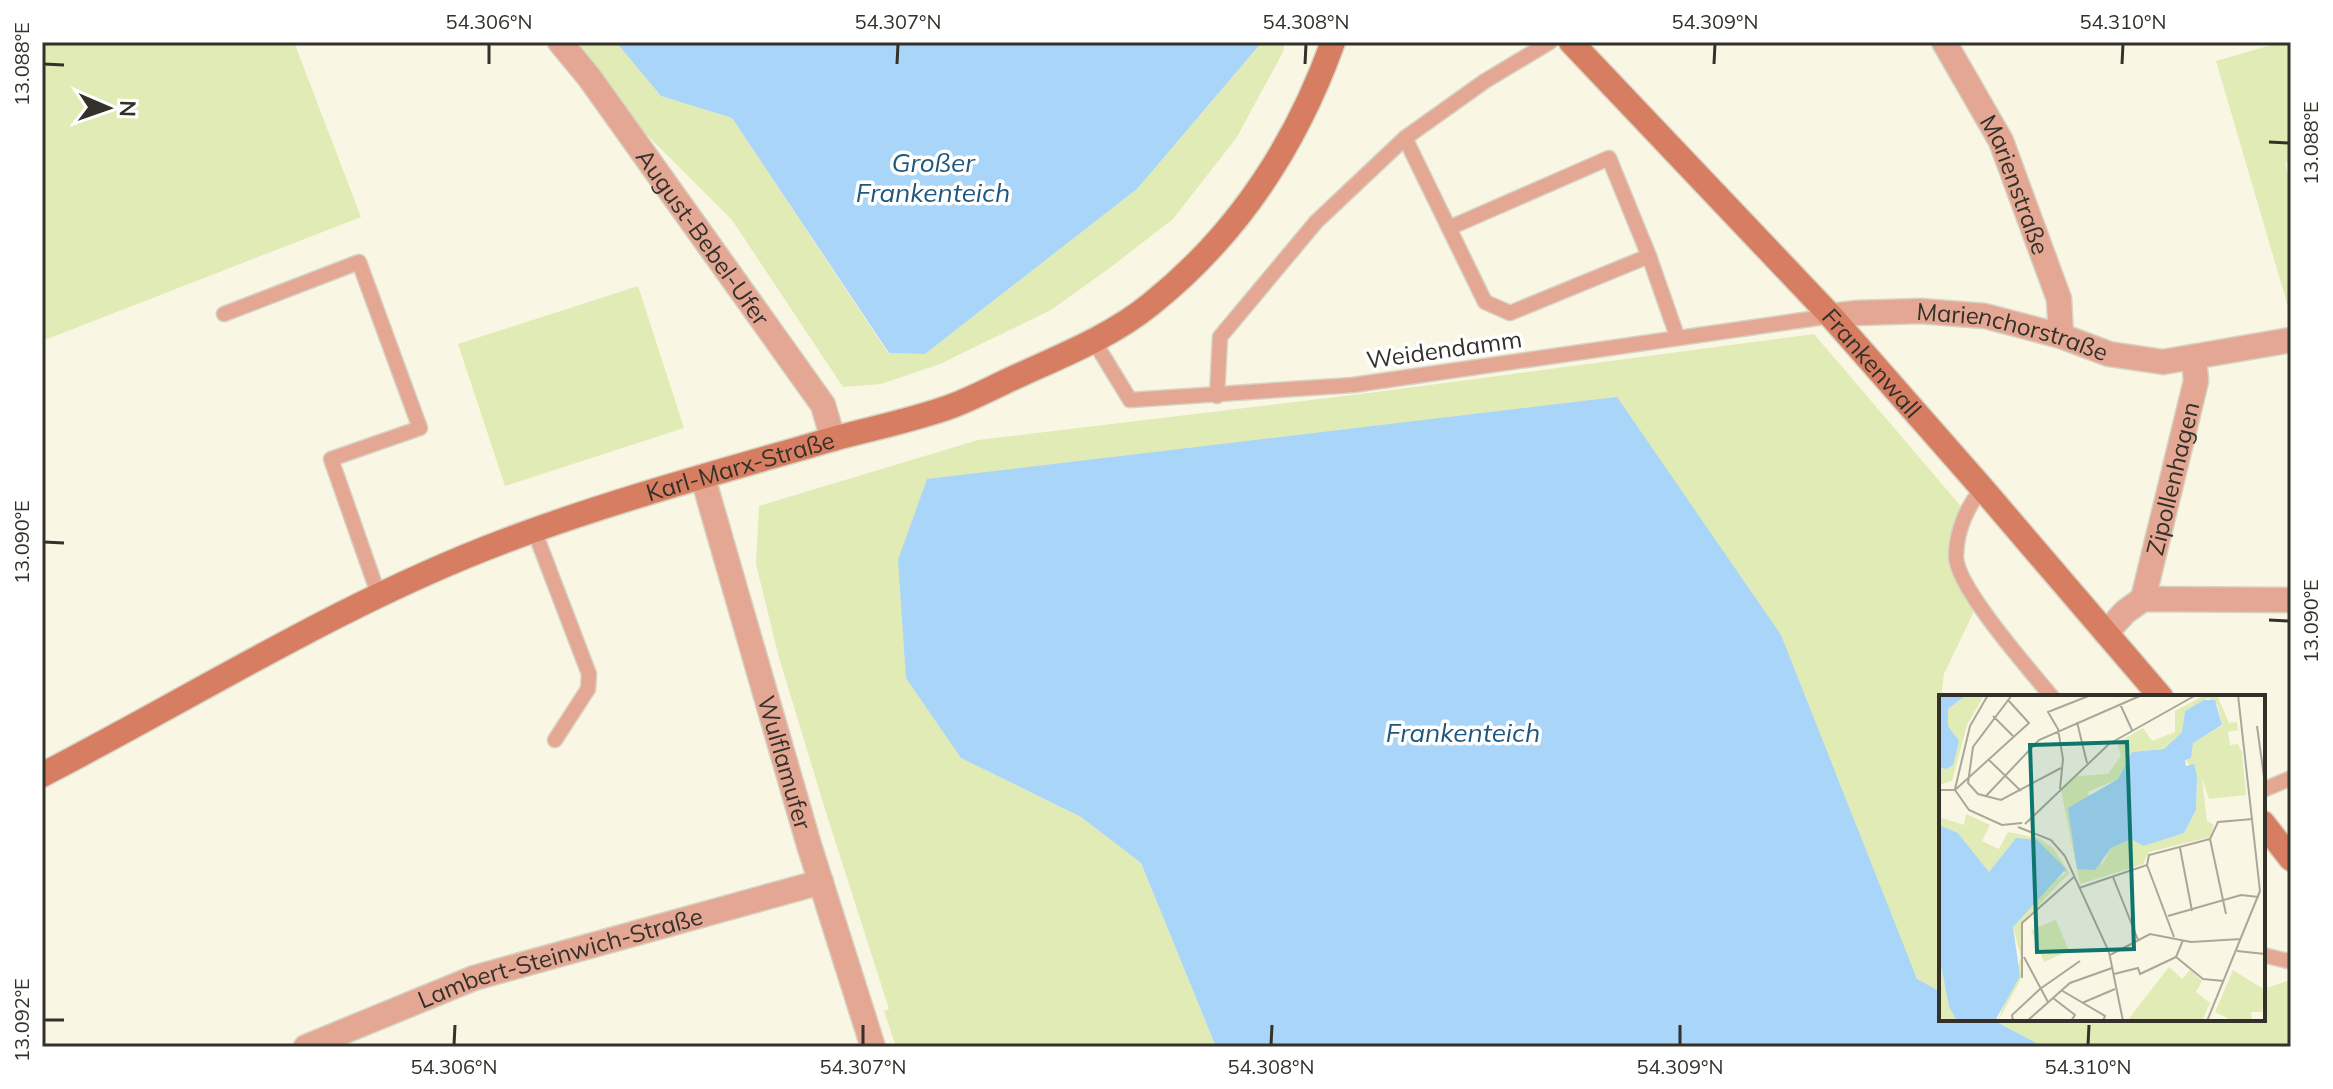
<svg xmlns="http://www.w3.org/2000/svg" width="2333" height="1089" font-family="Mulish,sans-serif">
<rect width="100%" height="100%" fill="#faf6e4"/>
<g fill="#e1ebb5">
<path d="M 42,42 L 294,42 L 361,217 L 42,341 Z"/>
<path d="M 560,42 L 616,42 L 661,96 L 732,118 L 888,353 L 925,354 L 1137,189 L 1262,42 L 1285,42 L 1283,52 L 1237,137 L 1173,219 L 1111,267 L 1051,310 L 940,364 L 881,384 L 843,387 L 732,220 L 589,77 Z"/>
<path d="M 2282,42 L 2291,42 L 2291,160 L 2285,163 L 2291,188 L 2291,317 L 2216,61 Z"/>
<path d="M 638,286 L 684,428 L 505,486 L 458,344 Z"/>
<path d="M 1814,334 L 1965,511 L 1955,558 L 1977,605 L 1944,674 L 1941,697 L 1941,992 L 1918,980 L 961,758 L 1081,817 L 1141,863 L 1216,1047 L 896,1047 L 884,1011 L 889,1009 L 824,806 L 778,654 L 756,564 L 759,506 L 978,440 L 1369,393 Z"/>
<path d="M 2291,980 L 2291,1047 L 2044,1047 L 1991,1019 L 2263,1019 L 2263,989 Z"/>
</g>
<g fill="#a9d5f8">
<path d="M 616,42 L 1262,42 L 1137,189 L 925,354 L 889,353 L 732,118 L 661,96 Z"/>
<path d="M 1617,397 L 1781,635 L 1917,979 L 1941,992 L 1941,1019 L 1991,1019 L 2044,1047 L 1216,1047 L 1141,863 L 1081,817 L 961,758 L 906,678 L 898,560 L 927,479 Z"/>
</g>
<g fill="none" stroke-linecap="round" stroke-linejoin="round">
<defs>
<g id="lane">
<path d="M 1405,138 L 1485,302 L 1510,313 L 1649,256"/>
<path d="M 1449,228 L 1609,158 L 1649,256 L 1677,336"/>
<path d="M 224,314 L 359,262 L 420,428 L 331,459 L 379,596"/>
<path d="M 1094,341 L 1130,400 L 1353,385 L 1831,316"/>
<path d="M 1217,396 L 1220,337 L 1316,222 L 1405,138 L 1485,81 L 1550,42"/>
<path d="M 1982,488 C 1967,508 1957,528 1956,555 C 1954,585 2031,671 2052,697"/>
<path d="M 534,530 L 589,674 L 588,689 L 555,740"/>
<path d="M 2263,790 L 2291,778"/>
<path d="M 2263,955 L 2288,961 L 2291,959"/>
</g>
<g id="street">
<path id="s1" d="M 560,42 L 589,77 L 823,405 L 833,439"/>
<path id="s2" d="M 1944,42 L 2001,141 L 2059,299 L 2061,336"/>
<path id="s3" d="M 1831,316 L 1857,313 L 1920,311 L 1985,316 L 2061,336 L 2109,354 L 2163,362 L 2291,340"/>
<path id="s4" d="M 703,478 L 809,845 L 873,1047"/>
<path id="s5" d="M 2143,599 L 2196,381 L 2194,358"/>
<path d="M 2106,633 L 2125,612 L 2143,599 L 2291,600"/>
<path id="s6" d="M 306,1047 L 474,978 L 821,882"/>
</g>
<g id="secondary">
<path id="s7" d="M 1571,42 L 1831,316 L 1982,488 L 2161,697"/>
<path id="s8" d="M 42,775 C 195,696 341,603 502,542 C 610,501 723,471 833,439 C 873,428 914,420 952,406 C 976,397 999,384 1022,374 C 1066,354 1113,335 1151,304 C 1236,236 1296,145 1333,42"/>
<path d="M 2263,823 L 2291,859"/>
</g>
</defs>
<use href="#lane" stroke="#d6d3c3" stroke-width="17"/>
<use href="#street" stroke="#d6d3c3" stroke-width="27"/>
<use href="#secondary" stroke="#d6d3c3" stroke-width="27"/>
<use href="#lane" stroke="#e4a793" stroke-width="14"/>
<use href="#street" stroke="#e4a793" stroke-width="24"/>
<use href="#secondary" stroke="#d77e62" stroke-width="24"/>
</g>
<path fill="none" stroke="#33312a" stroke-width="3" d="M 44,64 L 64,65M 489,64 L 489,44M 897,64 L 898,44M 1305,64 L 1306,44M 1714,64 L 1715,44M 2122,64 L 2123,44M 2269,142 L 2289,143M 44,542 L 64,543M 2269,620 L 2289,621M 44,1020 L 64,1020M 454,1045 L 455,1025M 863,1045 L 863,1025M 1271,1045 L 1272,1025M 1680,1045 L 1680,1025M 2088,1045 L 2089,1025"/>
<g text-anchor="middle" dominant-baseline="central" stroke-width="7" stroke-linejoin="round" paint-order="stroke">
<g font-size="24" fill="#33312a" stroke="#fff">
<text stroke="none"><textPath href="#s2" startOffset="160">Marienstraße</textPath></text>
<text stroke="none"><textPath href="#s1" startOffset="242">August-Bebel-Ufer</textPath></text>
<text stroke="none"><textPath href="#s3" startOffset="184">Marienchorstraße</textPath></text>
<text transform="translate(1444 349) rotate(-8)">Weidendamm</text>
<text stroke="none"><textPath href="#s7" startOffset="440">Frankenwall</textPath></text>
<text stroke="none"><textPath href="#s8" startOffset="766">Karl-Marx-Straße</textPath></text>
<text stroke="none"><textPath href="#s5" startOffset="124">Zipollenhagen</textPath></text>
<text stroke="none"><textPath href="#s4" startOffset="296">Wulflamufer</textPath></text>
<text stroke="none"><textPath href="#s6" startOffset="270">Lambert-Steinwich-Straße</textPath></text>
</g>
<g font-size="26" font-style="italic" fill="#1f577e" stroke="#fff">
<text x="933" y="162">Großer<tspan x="933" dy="30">Frankenteich</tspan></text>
<text x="1463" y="732">Frankenteich</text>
</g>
</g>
<g transform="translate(1939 695)">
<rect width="326" height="326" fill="#faf6e4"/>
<path d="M 45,0 L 28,30 L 13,86 L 0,90 L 0,73 L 7,74 L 9,14 L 26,1 ZM 266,0 L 278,0 L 290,28 L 298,27 L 299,35 L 289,37 L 291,50 L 299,49 L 303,57 L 307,100 L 270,104 L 263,84 L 268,126 L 275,130 L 271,142 L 210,157 L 204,169 L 141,189 L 122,95 L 138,81 L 169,79 L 182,61 L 178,48 L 204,33 L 213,46 L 236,37 L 236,16 ZM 269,3 L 279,10 L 283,31 L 253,48 L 246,64 L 258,81 L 257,115 L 245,138 L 192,144 L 172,153 L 163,170 L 149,97 L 179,84 L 193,57 L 225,54 L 243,37 L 246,16 ZM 27,119 L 51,130 L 43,146 L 60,154 L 69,137 L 99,143 L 114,153 L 130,178 L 83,228 L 82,284 L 59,326 L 82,262 L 74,232 L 107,192 L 127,178 L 77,143 L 50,177 L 19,138 L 0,130 L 0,122 L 25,130 ZM 117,225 L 130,256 L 105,267 L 92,235 ZM 0,260 L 10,312 L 18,326 L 4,326 L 0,316 ZM 230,272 L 243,284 L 251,275 L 263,286 L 257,297 L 271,308 L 263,326 L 188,326 ZM 294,275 L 326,295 L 323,317 L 312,317 L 313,326 L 294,326 L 276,317 Z" fill="#e1ebb5" fill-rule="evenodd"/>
<path d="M 0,0 L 42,0 L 26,1 L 9,14 L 9,31 L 20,46 L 14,70 L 7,74 L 0,73 ZM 265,5 L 276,5 L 283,30 L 254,48 L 252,63 L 246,65 L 247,71 L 255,69 L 258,81 L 257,115 L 245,138 L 204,151 L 192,144 L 172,153 L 156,175 L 138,174 L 129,113 L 179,84 L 193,57 L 225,54 L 243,37 L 246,16 ZM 0,130 L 19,138 L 50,177 L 77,143 L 98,145 L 127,174 L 74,232 L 81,281 L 56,326 L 18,326 L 10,312 L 0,260 Z" fill="#a9d5f8"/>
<path fill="none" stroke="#aaa79a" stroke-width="2" d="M 73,0 L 34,52 L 29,88 L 39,99 L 62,105 L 122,73M 181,9 L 193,35M 54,21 L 74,41M 138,27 L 148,68M 318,31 L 326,89M 50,65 L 82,96M 16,94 L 31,31 L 49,0M 121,94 L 124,64 L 119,34 L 109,17 L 152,0M 0,95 L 16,95 L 30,115 L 63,130 L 83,128M 16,95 L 90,28 L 69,5M 47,101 L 100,45 L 203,0M 86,129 L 170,49 L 257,0M 79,132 L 112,145 L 126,161 L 170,257 L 184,326M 271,144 L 287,219M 271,144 L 279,127 L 314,124M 241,153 L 253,216M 208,170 L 235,242M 174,182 L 199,245M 140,193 L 208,170 L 210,160 L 271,144M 229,221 L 302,200 L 320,202M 244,245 L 237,262 L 264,284 L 285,286M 298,256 L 326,259M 171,260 L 211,239 L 252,247 L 302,244M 85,262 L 109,307M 175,279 L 199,273 L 201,279 L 237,262M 83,283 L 83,228 L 135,182M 122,295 L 166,321 L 164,326M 114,303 L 136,320 L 132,326M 143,308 L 176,294M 74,326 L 73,320 L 101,294 L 141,266M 88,326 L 131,288 L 173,273M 268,326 L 321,196 L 299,0"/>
<path fill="#0f766e" fill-opacity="0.15" stroke="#0f766e" stroke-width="4" d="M 188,47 L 195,254 L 98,257 L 91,50 Z"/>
<rect width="326" height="326" fill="none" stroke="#33312a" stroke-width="4"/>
</g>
<rect width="2333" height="1089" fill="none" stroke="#ffffff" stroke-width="88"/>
<g transform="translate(108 108) rotate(92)" stroke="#ffffff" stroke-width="6" paint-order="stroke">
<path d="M0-6L14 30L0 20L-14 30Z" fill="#33312a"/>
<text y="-12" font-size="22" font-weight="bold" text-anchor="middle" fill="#33312a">N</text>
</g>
<rect x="44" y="44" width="2245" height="1001" fill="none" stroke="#33312a" stroke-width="3"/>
<g font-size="20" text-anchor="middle" fill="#33312a">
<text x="489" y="29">54.306°N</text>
<text x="898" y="29">54.307°N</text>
<text x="1306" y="29">54.308°N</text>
<text x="1715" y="29">54.309°N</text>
<text x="2123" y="29">54.310°N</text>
<text transform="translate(22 64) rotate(-90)" y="7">13.088°E</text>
<text transform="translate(2311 143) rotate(-90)" y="7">13.088°E</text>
<text transform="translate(22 542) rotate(-90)" y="7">13.090°E</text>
<text transform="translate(2311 621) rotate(-90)" y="7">13.090°E</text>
<text transform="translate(22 1020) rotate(-90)" y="7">13.092°E</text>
<text x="454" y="1074">54.306°N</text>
<text x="863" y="1074">54.307°N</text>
<text x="1271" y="1074">54.308°N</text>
<text x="1680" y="1074">54.309°N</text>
<text x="2088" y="1074">54.310°N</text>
</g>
</svg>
